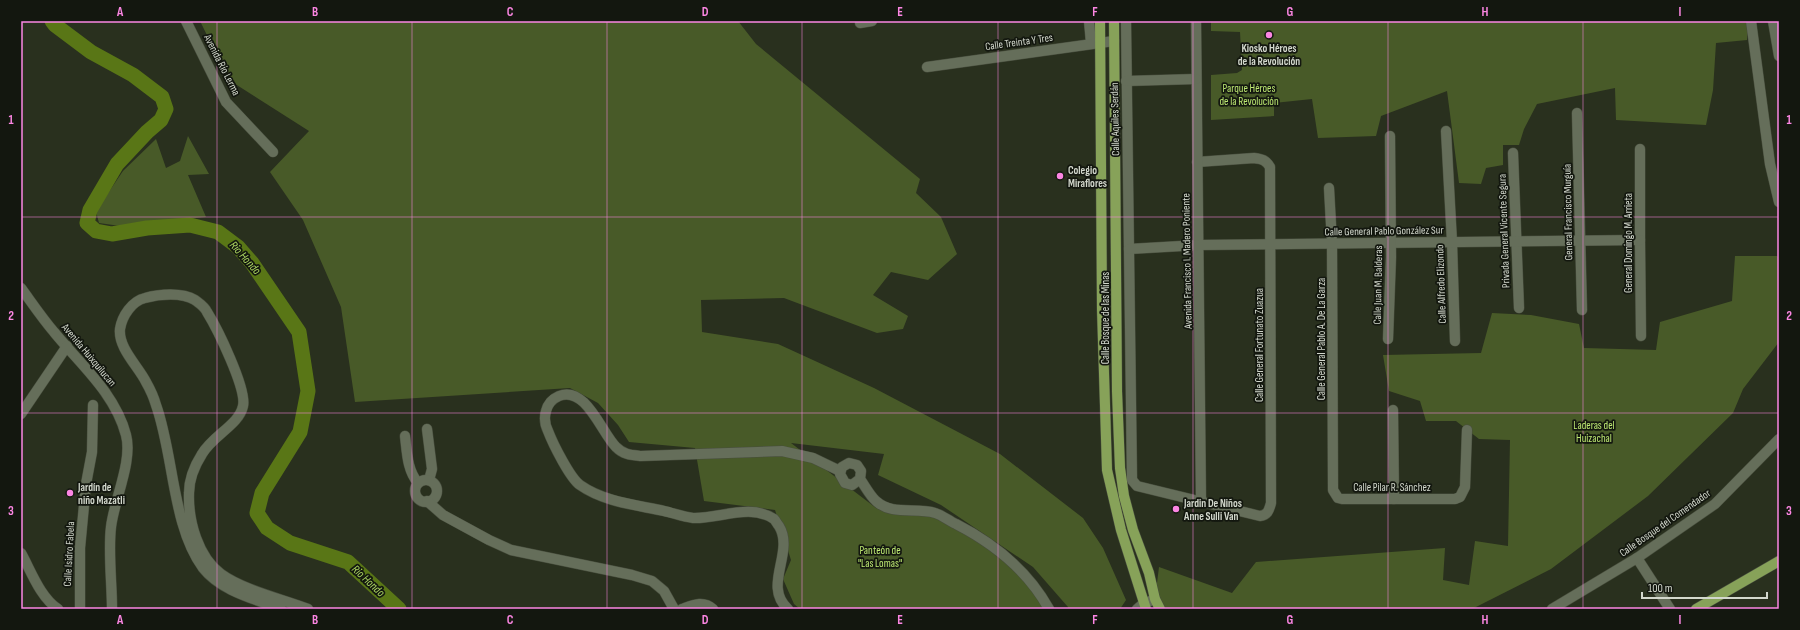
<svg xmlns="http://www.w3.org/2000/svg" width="1800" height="630" font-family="'Sofia Sans Condensed',sans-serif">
<rect width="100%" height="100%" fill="#29301e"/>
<g fill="#485a28">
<path d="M 200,21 L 738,21 L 756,44 L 920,179 L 916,193 L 941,217 L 957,254 L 928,280 L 891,272 L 873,295 L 908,316 L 903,329 L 877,333 L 784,298 L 701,300 L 702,332 L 778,344 L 874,388 L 1000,454 L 1083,518 L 1103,548 L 1126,600 L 1120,609 L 1068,609 L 1068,607 L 1033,567 L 941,505 L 878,475 L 884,454 L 791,443 L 876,508 L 895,514 L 934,516 L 973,537 L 1012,565 L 1038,597 L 1045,609 L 800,609 L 794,604 L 783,579 L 791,560 L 775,510 L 704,501 L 695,448 L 629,442 L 618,425 L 598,403 L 570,388 L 355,402 L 341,307 L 303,220 L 270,172 L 309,131 L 229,80 Z"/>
<path d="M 1211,21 L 1748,21 L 1747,40 L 1716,43 L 1713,90 L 1706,125 L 1616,120 L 1615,88 L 1537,104 L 1524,129 L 1519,145 L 1503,145 L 1503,165 L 1486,168 L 1481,184 L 1459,183 L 1447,91 L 1381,116 L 1376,136 L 1318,138 L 1312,99 L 1274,103 L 1274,116 L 1211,120 L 1211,75 L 1237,73 L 1242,70 L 1240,32 L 1211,31 Z"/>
<path d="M 188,136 L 209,174 L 188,175 L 206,217 L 120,226 L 99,223 L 96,211 L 123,171 L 156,139 L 166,168 L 180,161 Z"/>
<path d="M 1735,256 L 1777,256 L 1779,258 L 1779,342 L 1743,389 L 1733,413 L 1648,496 L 1551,569 L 1472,609 L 1160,609 L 1155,599 L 1159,567 L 1232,593 L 1256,562 L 1445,548 L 1443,580 L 1469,585 L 1475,541 L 1508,546 L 1510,440 L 1479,439 L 1456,421 L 1426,421 L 1420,401 L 1389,391 L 1383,355 L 1481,353 L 1492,313 L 1531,315 L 1579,324 L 1584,348 L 1656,350 L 1660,322 L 1732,301 Z"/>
</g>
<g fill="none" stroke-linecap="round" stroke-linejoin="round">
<path stroke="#597616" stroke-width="15" d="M 52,21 L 55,25 L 91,52 L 133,75 L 162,97 L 166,109 L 161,120 L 147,132 L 117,164 L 90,210 L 87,223 L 96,231 L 112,234 L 147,228 L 190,225 L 218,232 L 238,247 L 252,263 L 299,332 L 308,391 L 300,432 L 262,493 L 257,513 L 267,528 L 290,543 L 348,562 L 399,609"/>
<defs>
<g id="minor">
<path d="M 186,21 L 226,102 L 273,152"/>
<path d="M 1089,21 L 1091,43"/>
<path d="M 1126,21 L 1132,480 L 1137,486 L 1260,516 C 1268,515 1269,510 1271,503 L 1270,167 C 1266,160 1262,159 1254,158 L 1197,162"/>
<path d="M 1196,21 L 1201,501"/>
<path d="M 1751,21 L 1770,164 L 1779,202"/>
<path d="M 1773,21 L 1779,56"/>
<path d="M 860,23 L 872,21"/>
<path d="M 927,67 L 1114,41"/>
<path d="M 1126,81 L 1196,79"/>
<path d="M 1577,113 L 1582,310"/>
<path d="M 1446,131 L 1452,242 L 1455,341"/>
<path d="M 1640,149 L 1640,240 L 1641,336"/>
<path d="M 1513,153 L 1519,308"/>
<path d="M 1329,188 L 1332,243 L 1333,490 L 1338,498 L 1342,499 L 1455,499 L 1460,497 L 1465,487 L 1467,430"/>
<path d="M 1129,249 L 1199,245 L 1640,240"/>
<path d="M 21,288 C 32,303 42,318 54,332 C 80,364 115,393 126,435 C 133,461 114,500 111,527 C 108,551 112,584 112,609"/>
<path d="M 1388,339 L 1391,257 L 1390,136"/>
<path d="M 1393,410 L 1394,499"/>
<path d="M 21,414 L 67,346"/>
<path d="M 427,429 L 432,469 L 429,480"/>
<path d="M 405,436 C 407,452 407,470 418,483"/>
<path d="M 860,479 L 852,485 L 845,483 L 840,474 L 842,467 L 849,463 L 857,465 L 861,471 L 860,479 C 865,486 870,496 876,501 C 892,516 916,507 935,513 C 942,515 949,521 956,524 C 995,544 1028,571 1049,609"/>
<circle cx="426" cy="491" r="11"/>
<path d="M 427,501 L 443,515 L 489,540 L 511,550 L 632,575 L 652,581 L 664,591 L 674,609"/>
<path d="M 21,553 C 31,571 40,597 58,609"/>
<path d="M 1637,558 L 1670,609"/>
<path d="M 80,609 L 80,548 L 86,484 L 92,452 L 93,405"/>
<path d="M 281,609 C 255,599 221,591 203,568 C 172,526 174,455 156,405 C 154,398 150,389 146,382 C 138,366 118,348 120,329 C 122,316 132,301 145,298 C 159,294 182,292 195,300 C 199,303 205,307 207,312 C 217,328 247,389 243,406 C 239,425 213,435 202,454 C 195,465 189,480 189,493 C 188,521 198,557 221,574 C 243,590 282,599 308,609"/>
<path d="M 682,609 C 693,605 703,600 713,609"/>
<path d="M 788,609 C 762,586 795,552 779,526 C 777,524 776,521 774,519 C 750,503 719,519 693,518 C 684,517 673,513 664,511 C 637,505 604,502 580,485 C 570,478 553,444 548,431 C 545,425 544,418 546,411 C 548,403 552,399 559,396 C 586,385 602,434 616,447 C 624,455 631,455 641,456 L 782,451 L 813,458 L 840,471"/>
<path d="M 1137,609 L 1143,604 L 1155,599"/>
<path d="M 1552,609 L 1637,558 L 1715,504 L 1779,439"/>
</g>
<g id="major">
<path d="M 1100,21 L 1102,309 L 1107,470 L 1121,530 L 1146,609"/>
<path d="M 1114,21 L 1117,391 L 1120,468 L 1124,496 L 1133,530 L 1149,573 L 1155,599 L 1160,609"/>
<path d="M 1696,609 L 1779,561"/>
</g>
</defs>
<use href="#minor" stroke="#484e3e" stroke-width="11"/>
<use href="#major" stroke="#484e3e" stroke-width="11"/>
<use href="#minor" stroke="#656e5a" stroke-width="10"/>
<use href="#major" stroke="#87a259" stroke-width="10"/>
</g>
<path fill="none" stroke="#fc86e3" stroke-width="1" stroke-opacity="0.55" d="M 217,21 L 217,609M 412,21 L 412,609M 607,21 L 607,609M 802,21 L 802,609M 998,21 L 998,609M 1193,21 L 1193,609M 1388,21 L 1388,609M 1583,21 L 1583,609M 21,217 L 1779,217M 21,413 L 1779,413"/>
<g fill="#fc86e3" stroke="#13170f" stroke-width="1.5">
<circle cx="1269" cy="35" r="4"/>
<circle cx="1060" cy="176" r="4"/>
<circle cx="70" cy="493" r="4"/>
<circle cx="1176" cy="509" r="4"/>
</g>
<g text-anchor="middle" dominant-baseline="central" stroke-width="3.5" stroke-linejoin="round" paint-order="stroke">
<g font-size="11" fill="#d3d8cd" stroke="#13170f">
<text transform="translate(1019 42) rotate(-8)">Calle Treinta Y Tres</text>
<text transform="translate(222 65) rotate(63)">Avenida Río Lerma</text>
<text transform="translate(1115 119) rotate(-91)">Calle Aquiles Serdán</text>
<text transform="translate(1568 212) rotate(-91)">General Francisco Murguía</text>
<text transform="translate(1384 231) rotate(-1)">Calle General Pablo González Sur</text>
<text transform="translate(1504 231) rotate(-92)">Privada General Vicente Segura</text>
<text transform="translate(1628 243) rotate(-90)">General Domingo M. Arrieta</text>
<text transform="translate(1187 261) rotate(-91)">Avenida Francisco I. Madero Poniente</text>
<text transform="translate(1441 284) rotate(-92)">Calle Alfredo Elizondo</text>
<text transform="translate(1378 285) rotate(-89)">Calle Juan M. Balderas</text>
<text transform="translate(1105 318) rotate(-90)">Calle Bosque de las Minas</text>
<text transform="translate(1321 339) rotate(-90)">Calle General Pablo A. De La Garza</text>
<text transform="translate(1259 345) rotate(-90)">Calle General Fortunato Zuazua</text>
<text transform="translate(89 355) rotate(50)">Avenida Huixquilucan</text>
<text x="1392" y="487">Calle Pilar R. Sánchez</text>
<text transform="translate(1665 523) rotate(-35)">Calle Bosque del Comendador</text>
<text transform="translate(69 554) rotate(-87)">Calle Isidro Fabela</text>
</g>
<g font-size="11" font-weight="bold" fill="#d3d8cd" stroke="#13170f" text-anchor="start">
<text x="1269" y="48" text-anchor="middle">Kiosko Héroes<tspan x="1269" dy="13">de la Revolución</tspan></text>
<text x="1068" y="170">Colegio<tspan x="1068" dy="13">Miraflores</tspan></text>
<text x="78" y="487">Jardín de<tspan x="78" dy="13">niño Mazatli</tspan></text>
<text x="1184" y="503">Jardin De Niños<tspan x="1184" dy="13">Anne Sulli Van</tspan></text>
</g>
<g font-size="11" fill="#bee973" stroke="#13170f">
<text x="1249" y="88">Parque Héroes<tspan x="1249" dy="13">de la Revolución</tspan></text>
<text x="1594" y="425">Laderas del<tspan x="1594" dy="13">Huizachal</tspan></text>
<text x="880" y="550">Panteón de<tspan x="880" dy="13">"Las Lomas"</tspan></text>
</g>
<g font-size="12" font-style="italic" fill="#aed862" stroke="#13170f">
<text transform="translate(245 258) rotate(48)">Rio Hondo</text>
<text transform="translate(368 581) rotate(43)">Rio Hondo</text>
</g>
</g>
<rect width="1800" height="630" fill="none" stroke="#13170f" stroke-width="44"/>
<path d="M1642 592v6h125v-6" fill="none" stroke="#d3d8cd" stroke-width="2"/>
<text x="1648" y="592" font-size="12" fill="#d3d8cd" stroke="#13170f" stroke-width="3" paint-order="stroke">100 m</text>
<rect x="22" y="22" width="1756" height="586" fill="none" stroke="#fc86e3" stroke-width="1.5"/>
<g font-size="13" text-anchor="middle" font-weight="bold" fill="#fc86e3">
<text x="120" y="16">A</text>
<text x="315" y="16">B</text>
<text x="510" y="16">C</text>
<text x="705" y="16">D</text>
<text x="900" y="16">E</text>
<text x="1095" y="16">F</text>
<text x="1290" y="16">G</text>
<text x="1485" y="16">H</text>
<text x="1680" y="16">I</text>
<text x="11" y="124">1</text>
<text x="1789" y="124">1</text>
<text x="11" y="320">2</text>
<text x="1789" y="320">2</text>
<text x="11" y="515">3</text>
<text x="1789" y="515">3</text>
<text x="120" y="624">A</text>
<text x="315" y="624">B</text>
<text x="510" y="624">C</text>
<text x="705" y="624">D</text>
<text x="900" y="624">E</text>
<text x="1095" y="624">F</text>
<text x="1290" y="624">G</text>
<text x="1485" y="624">H</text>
<text x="1680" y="624">I</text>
</g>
</svg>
